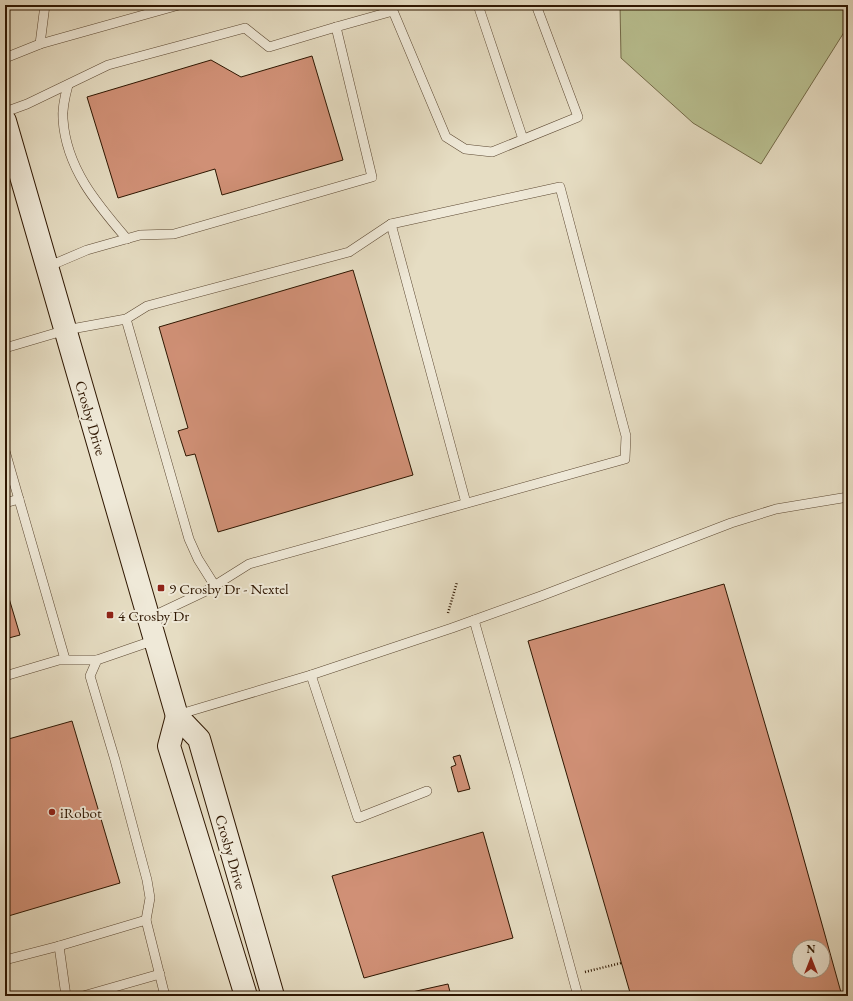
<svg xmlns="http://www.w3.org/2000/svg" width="853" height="1001" font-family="'EB Garamond',serif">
<rect width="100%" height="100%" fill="#e6ddc3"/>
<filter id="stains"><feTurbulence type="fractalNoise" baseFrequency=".005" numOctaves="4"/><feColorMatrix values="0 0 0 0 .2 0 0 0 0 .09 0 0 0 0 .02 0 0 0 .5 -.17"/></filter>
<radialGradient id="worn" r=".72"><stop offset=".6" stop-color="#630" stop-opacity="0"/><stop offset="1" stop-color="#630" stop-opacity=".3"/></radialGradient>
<path fill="#b9c091" stroke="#746b49" d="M 620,5 L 848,5 L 848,26 L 761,164 L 693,123 L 621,58 Z"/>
<g fill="#d09076" stroke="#2e1601" fill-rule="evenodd">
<path d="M 312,56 L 343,160 L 222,195 L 215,169 L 118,198 L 87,97 L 211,60 L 241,77 Z"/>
<path d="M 353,270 L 413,475 L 218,532 L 195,454 L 186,456 L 178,431 L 188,428 L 159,327 Z"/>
<path d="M 724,584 L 791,813 L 842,996 L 631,996 L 528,641 ZM 799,947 L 823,947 L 823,971 L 799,971 Z"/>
<path d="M 5,585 L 20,635 L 5,639 Z"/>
<path d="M 72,721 L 120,883 L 5,917 L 5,740 Z"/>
<path d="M 460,755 L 470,789 L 458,792 L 451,767 L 456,765 L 453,757 Z"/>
<path d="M 483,832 L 513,938 L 364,978 L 332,876 Z"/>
<path d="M 448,984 L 451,996 L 394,996 Z"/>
</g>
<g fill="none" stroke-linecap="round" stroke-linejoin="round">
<defs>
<g id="service">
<path d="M 478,5 L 523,139"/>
<path d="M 336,27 L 393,11 L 446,137 L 465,149 L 492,152 L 578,117 L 536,5"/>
<path d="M 40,44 L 45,5"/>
<path d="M 5,58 L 40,44 L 179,5"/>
<path d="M 68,85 C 65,96 62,108 63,119 C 66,168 97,204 127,239"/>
<path d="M 5,112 L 27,104 L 108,65 L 245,28 L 269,47 L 336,27 L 372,177 L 174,234 L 140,235 L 87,250 L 47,267"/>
<path d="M 391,224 L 466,503"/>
<path d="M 126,319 L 189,539 L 198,559 L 215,586"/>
<path d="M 5,348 L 66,330 L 126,319 L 147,306 L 349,252 L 391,224 L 560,187 L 626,436 L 625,459 L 249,564 L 206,591 L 149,618"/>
<path d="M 5,451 L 65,659"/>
<path d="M 5,503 L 19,499"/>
<path d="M 474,620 L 517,771 L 578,996"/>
<path d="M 311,675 L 358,818 L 427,791"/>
<path d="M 5,676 L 59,660 L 97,660"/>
<path d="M 177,715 L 311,675 L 452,628 L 541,596 L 731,523 L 776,509 L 848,497"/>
<path d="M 146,920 L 150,898 L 147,880 L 115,760 L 90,676 L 97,660 L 155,640"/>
<path d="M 5,960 L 59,946"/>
<path d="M 66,996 L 59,946 L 146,920 L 165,996"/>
<path d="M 83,996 L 160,974"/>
</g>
<g id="secondary">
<path d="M 5,121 L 177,716 L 199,739 L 273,996"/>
<path d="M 177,716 L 169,746 L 246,996"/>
</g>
</defs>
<use href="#service" stroke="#5c4832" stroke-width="10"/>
<use href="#secondary" stroke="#2e1601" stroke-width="24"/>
<g stroke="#2e1601" stroke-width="2.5" stroke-dasharray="1 2" stroke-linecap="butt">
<path d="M 448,613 L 457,582"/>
<path d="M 585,972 L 621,963"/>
</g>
<use href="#service" stroke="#efe9d8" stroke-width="9"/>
<use href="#secondary" stroke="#efe9d8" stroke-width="22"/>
</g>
<g fill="#8f2418" stroke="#efe9d8" stroke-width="1.5">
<rect x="157" y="584" width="8" height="8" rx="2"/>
<rect x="106" y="611" width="8" height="8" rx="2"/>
<circle cx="52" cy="812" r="4"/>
</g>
<g text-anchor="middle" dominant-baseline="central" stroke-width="4" stroke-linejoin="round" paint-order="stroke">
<g font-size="15" fill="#2e1601" stroke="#efe9d8">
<text transform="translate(91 418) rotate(74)">Crosby Drive</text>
<text transform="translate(231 852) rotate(74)">Crosby Drive</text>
</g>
<g font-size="15" fill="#2e1601" stroke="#efe9d8" text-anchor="start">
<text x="169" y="588">9 Crosby Dr - Nextel</text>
<text x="118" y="615">4 Crosby Dr</text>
<text x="60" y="812">iRobot</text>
</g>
</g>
<rect width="853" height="1001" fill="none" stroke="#e6ddc3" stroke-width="20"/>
<rect x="6" y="6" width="841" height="989" fill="none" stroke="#2e1601" stroke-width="2"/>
<rect x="10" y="10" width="833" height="981" fill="none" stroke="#2e1601"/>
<g transform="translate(811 959)"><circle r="19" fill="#efe9d8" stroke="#a29582"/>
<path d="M0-3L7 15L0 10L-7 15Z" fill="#8f2418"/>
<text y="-6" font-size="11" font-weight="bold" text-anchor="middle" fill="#2e1601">N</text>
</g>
<rect width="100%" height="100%" filter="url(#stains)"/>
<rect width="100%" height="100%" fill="url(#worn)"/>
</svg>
